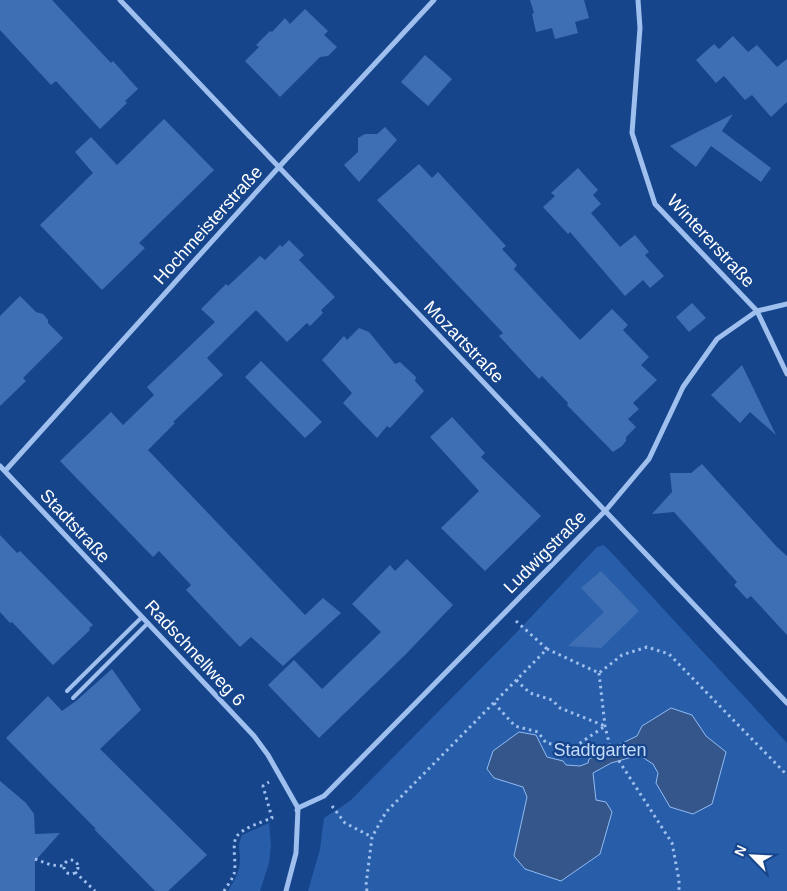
<svg xmlns="http://www.w3.org/2000/svg" width="787" height="891" font-family="Arial,sans-serif">
<rect width="100%" height="100%" fill="#16458b"/>
<g fill="#285ea9">
<path d="M 603,545 L 608,549 L 787,743 L 787,891 L 308,891 L 320,849 L 324,818 L 350,801 L 516,633 L 597,547 Z"/>
<path d="M 269,823 L 271,846 L 269,863 L 260,891 L 228,891 C 234,881 240,872 240,860 C 240,848 237,847 242,835 Z"/>
</g>
<path fill="#34568a" stroke="#91bbf2" d="M 671,708 L 692,715 L 706,736 L 726,752 L 712,804 L 693,814 L 670,807 L 656,783 L 658,773 L 653,764 L 639,755 L 611,763 L 593,773 L 596,800 L 606,802 L 612,812 L 600,854 L 561,881 L 525,869 L 514,856 L 527,797 L 523,787 L 494,778 L 487,769 L 493,751 L 519,732 L 536,735 L 547,757 L 563,761 L 566,765 L 580,766 L 588,763 L 589,759 L 637,736 L 642,726 Z"/>
<g fill="#3e6fb4">
<path d="M 0,0 L 52,0 L 111,63 L 113,61 L 138,89 L 125,101 L 127,103 L 100,129 L 56,81 L 51,85 L 0,30 Z"/>
<path d="M 530,0 L 584,0 L 589,18 L 575,22 L 578,33 L 555,39 L 552,28 L 536,32 L 532,14 L 534,13 Z"/>
<path d="M 305,9 L 328,31 L 324,35 L 337,47 L 328,56 L 320,57 L 280,97 L 245,61 L 259,47 L 256,45 L 270,31 L 272,32 L 285,18 L 290,24 Z"/>
<path d="M 733,36 L 748,52 L 757,45 L 777,67 L 787,59 L 787,102 L 771,117 L 752,95 L 745,100 L 724,76 L 716,83 L 696,60 L 714,44 L 719,49 Z"/>
<path d="M 425,55 L 452,79 L 428,106 L 401,82 Z"/>
<path d="M 733,114 L 722,131 L 771,168 L 761,182 L 711,146 L 696,167 L 670,146 Z"/>
<path d="M 164,119 L 214,170 L 139,243 L 145,248 L 102,290 L 40,225 L 93,173 L 75,152 L 91,137 L 117,165 Z"/>
<path d="M 385,127 L 397,140 L 359,182 L 344,165 L 358,152 L 358,138 L 365,134 L 377,134 Z"/>
<path d="M 419,164 L 432,178 L 438,172 L 506,246 L 502,249 L 517,265 L 514,269 L 580,340 L 612,309 L 628,325 L 623,330 L 649,357 L 641,365 L 657,380 L 633,403 L 639,409 L 628,419 L 636,427 L 626,437 L 626,441 L 622,446 L 613,452 L 567,405 L 568,403 L 542,376 L 539,379 L 499,336 L 503,333 L 377,200 Z"/>
<path d="M 578,168 L 598,190 L 593,195 L 601,204 L 591,213 L 620,247 L 635,235 L 649,252 L 645,255 L 664,276 L 650,288 L 643,280 L 625,296 L 570,232 L 568,234 L 543,207 L 555,196 L 551,193 Z"/>
<path d="M 289,240 L 304,255 L 299,260 L 335,297 L 321,310 L 323,313 L 310,326 L 307,323 L 287,342 L 256,310 L 207,358 L 223,375 L 173,422 L 175,423 L 148,450 L 305,615 L 323,598 L 341,613 L 283,666 L 251,637 L 240,647 L 186,590 L 191,585 L 159,551 L 153,557 L 60,461 L 111,412 L 123,425 L 154,395 L 147,387 L 215,322 L 201,309 L 226,284 L 228,286 L 260,256 L 265,260 L 280,245 L 282,247 Z"/>
<path d="M 20,296 L 36,312 L 43,314 L 48,320 L 48,323 L 63,338 L 23,378 L 26,381 L 0,406 L 0,316 Z"/>
<path d="M 692,303 L 706,318 L 689,332 L 676,317 Z"/>
<path d="M 359,328 L 369,332 L 395,364 L 400,362 L 416,377 L 415,381 L 424,391 L 390,428 L 387,426 L 377,438 L 343,403 L 352,393 L 322,360 L 344,336 L 347,340 Z"/>
<path d="M 261,361 L 322,422 L 305,438 L 245,377 Z"/>
<path d="M 742,365 L 776,435 L 750,412 L 740,423 L 711,395 Z"/>
<path d="M 452,417 L 485,453 L 481,457 L 541,516 L 485,571 L 441,528 L 479,491 L 430,437 Z"/>
<path d="M 702,464 L 777,547 L 787,556 L 787,635 L 751,596 L 747,599 L 734,585 L 737,582 L 674,512 L 652,514 L 672,492 L 670,473 L 691,473 Z"/>
<path d="M 0,535 L 17,553 L 20,551 L 93,625 L 89,628 L 90,630 L 53,665 L 12,622 L 10,623 L 0,612 Z"/>
<path d="M 407,559 L 453,605 L 405,655 L 319,738 L 268,685 L 294,660 L 322,689 L 381,632 L 352,604 L 390,565 L 395,571 Z"/>
<path d="M 601,571 L 639,611 L 601,648 L 568,646 L 604,612 L 581,588 Z"/>
<path d="M 112,669 L 141,710 L 100,749 L 207,855 L 168,891 L 155,891 L 94,829 L 96,829 L 6,738 L 48,696 L 62,711 L 76,701 Z"/>
<path d="M 0,781 L 26,803 L 34,814 L 35,834 L 60,833 L 35,861 L 35,891 L 0,891 Z"/>
</g>
<g fill="none" stroke-linecap="round" stroke-linejoin="round">
<g stroke="#9fc0ef" stroke-width="3" stroke-dasharray="2.5 4" stroke-linecap="butt">
<path d="M 516,621 L 547,649"/>
<path d="M 599,673 L 605,726 L 610,747 L 672,843 L 679,880 L 679,891"/>
<path d="M 494,703 L 515,726 L 538,732 L 546,743 L 573,748 L 605,726 L 560,708 L 552,700 L 530,693 L 516,680"/>
<path d="M 332,806 L 345,823 L 372,837"/>
<path d="M 35,859 L 51,865 L 64,866"/>
<circle cx="71" cy="867" r="7"/>
<path d="M 75,872 L 95,891"/>
<path d="M 224,891 C 227,886 232,880 234,874 C 237,863 231,844 237,836 C 243,828 262,822 272,818 L 263,786 L 269,782"/>
<path d="M 367,891 L 366,885 L 372,837 L 386,812 L 547,649 L 599,673 L 622,655 L 647,647 L 669,654 L 787,775"/>
</g>
<g stroke="#9fc0ef" stroke-width="4">
<path d="M 67,691 L 142,617"/>
<path d="M 73,698 L 148,623"/>
</g>
<g stroke="#9fc0ef" stroke-width="5">
<path d="M 120,0 C 342,235 566,467 787,703"/>
<path d="M 638,0 L 640,28 L 632,133 L 655,204 L 757,311 L 787,374"/>
<path d="M 0,466 L 254,736 L 268,755 L 298,808 L 297,810"/>
<path d="M 5,471 L 278,168 L 434,0"/>
<path d="M 286,891 L 296,853 L 298,808 L 324,796 L 606,510 L 649,459 L 683,387 L 717,339 L 757,311 L 787,304"/>
</g>
</g>
<g text-anchor="middle" dominant-baseline="central" stroke-width="4.5" stroke-linejoin="round" paint-order="stroke">
<g font-size="18" fill="#fff" stroke="#16458b">
<text transform="translate(208 225) rotate(-48)">Hochmeisterstraße</text>
<text transform="translate(711 241) rotate(47)">Wintererstraße</text>
<text transform="translate(464 342) rotate(46)">Mozartstraße</text>
<text transform="translate(75 526) rotate(47)">Stadtstraße</text>
<text transform="translate(545 552) rotate(-45)">Ludwigstraße</text>
<text transform="translate(195 653) rotate(47)">Radschnellweg 6</text>
</g>
<g font-size="18" fill="#c5dcfb" stroke="#16458b">
<text x="600" y="750">Stadtgarten</text>
</g>
</g>
<g transform="translate(752 856) rotate(294)" stroke="#16458b" stroke-width="4" paint-order="stroke">
<path d="M0-4L9 19L0 12L-9 19Z" fill="#ffffff"/>
<text y="-8" font-size="14" font-weight="bold" text-anchor="middle" fill="#ffffff">N</text>
</g>
</svg>
